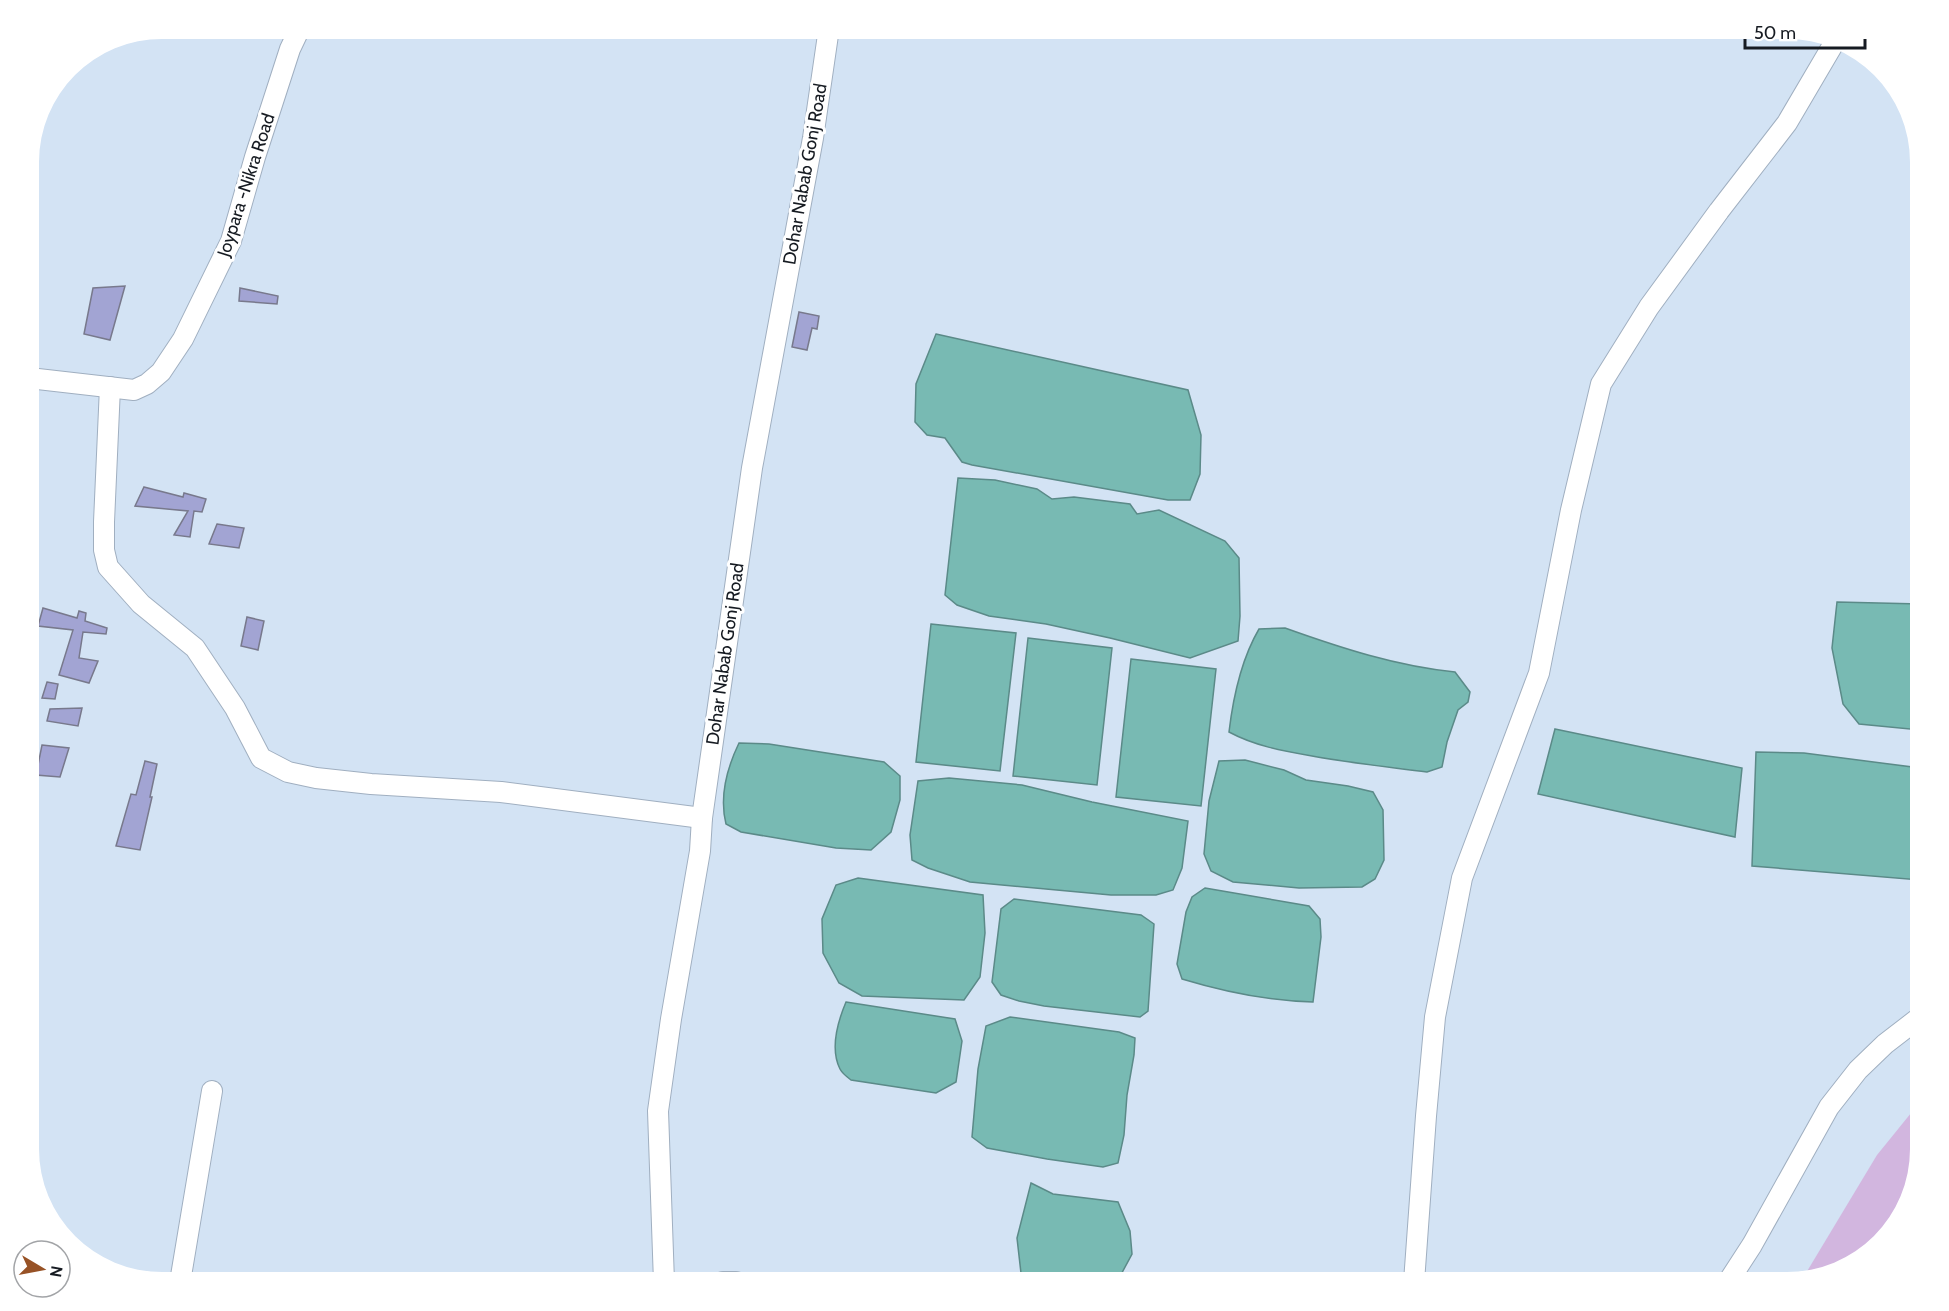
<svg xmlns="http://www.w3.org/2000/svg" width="1949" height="1311" font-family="Cabin,sans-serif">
<rect width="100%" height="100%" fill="#d3e3f4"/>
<path fill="#d2b6df" d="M 1920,1102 L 1920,1149 L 1898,1223 L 1853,1265 L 1803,1278 L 1877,1155 Z"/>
<g fill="#78bab3" stroke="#5b8a88" stroke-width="1.5">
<path d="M 936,334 L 1188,390 L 1201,435 L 1200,474 L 1190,500 L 1168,500 L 972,465 L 962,462 L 945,438 L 927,435 L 915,422 L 916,384 Z"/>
<path d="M 958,478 L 995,480 L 1037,489 L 1052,499 L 1074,497 L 1130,504 L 1137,514 L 1159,510 L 1225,541 L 1239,558 L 1240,616 L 1238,641 L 1190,658 L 1110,638 L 1046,624 L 989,616 L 957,605 L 945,595 Z"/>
<path d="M 1837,602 L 1920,604 L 1920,730 L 1859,724 L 1843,704 L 1832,648 Z"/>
<path d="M 931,624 L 1016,633 L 1000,771 L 916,762 Z"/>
<path d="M 1285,628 C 1341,648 1396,666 1455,672 L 1470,692 L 1468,702 L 1458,710 L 1447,742 L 1442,767 L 1427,772 C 1389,767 1350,763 1312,756 C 1283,751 1255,746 1229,732 C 1233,698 1242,658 1259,629 Z"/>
<path d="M 1028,638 L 1112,648 L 1097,785 L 1013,776 Z"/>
<path d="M 1131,659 L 1216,669 L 1201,806 L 1116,797 Z"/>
<path d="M 1555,729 L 1742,768 L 1735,837 L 1538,794 Z"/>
<path d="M 739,743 L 769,744 L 884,762 L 900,776 L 900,800 L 891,832 L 871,850 L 836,848 L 741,832 L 726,824 C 719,796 727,768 739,743 Z"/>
<path d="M 1756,752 L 1804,753 L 1920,768 L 1920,880 L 1752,866 Z"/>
<path d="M 1245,760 L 1284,770 L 1306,780 L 1348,786 L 1373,792 L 1383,810 L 1384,860 L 1375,879 L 1362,887 L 1299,888 L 1233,882 L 1211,871 L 1204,854 L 1209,801 L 1219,761 Z"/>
<path d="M 949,778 L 1022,785 L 1092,802 L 1188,821 L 1182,868 L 1173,890 L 1156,895 L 1111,895 L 970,882 L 928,868 L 912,860 L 910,835 L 918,781 Z"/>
<path d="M 858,878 L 983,895 L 985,933 L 980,977 L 964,1000 L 862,996 L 839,983 L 823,953 L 822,919 L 836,885 Z"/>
<path d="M 1205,888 L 1309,906 L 1320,919 L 1321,937 L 1313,1002 C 1269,1001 1225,992 1182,979 L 1177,964 L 1186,912 L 1192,897 Z"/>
<path d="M 1014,899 L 1141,915 L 1154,924 L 1148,1011 L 1140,1017 L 1044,1006 L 1019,1001 L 1001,995 L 992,982 L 1001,909 Z"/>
<path d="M 846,1002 L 955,1019 L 962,1041 L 956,1082 L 936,1093 L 851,1080 C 847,1077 842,1073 840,1069 C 830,1049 838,1021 846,1002 Z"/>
<path d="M 1010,1017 L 1119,1032 L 1135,1038 L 1134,1055 L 1127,1095 L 1124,1135 L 1118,1163 L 1103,1167 L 1047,1159 L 987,1148 L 972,1137 L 978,1069 L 986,1026 Z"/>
<path d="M 1031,1183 L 1053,1194 L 1118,1202 L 1130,1231 L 1132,1254 L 1117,1282 L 1022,1282 L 1017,1238 Z"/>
</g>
<g fill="#a2a4d3" stroke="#78798c" stroke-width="1.5">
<path d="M 125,286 L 110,340 L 84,334 L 93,288 Z"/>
<path d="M 240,288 L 278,296 L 277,304 L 239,301 Z"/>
<path d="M 799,312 L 819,316 L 817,329 L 812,328 L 807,350 L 792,347 Z"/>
<path d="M 144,487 L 183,497 L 184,493 L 206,499 L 202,512 L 194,511 L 190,537 L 174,535 L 188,511 L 135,506 Z"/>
<path d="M 217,524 L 244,528 L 239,548 L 209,544 Z"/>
<path d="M 43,608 L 77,618 L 79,611 L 86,613 L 85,621 L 107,628 L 106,634 L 83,632 L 79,658 L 98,661 L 89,683 L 59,675 L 73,630 L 38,626 Z"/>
<path d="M 247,617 L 264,621 L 258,650 L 241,646 Z"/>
<path d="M 47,682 L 58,684 L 55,699 L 42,698 Z"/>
<path d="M 82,708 L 78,726 L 47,721 L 50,709 Z"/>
<path d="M 42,745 L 69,748 L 60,777 L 36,775 Z"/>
<path d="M 145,761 L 157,764 L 150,797 L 152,797 L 140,850 L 116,846 L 131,794 L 136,795 Z"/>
</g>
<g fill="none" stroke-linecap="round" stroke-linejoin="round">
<defs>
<g id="minor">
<path d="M 29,378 L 134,390 L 147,384 L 161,372 L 183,339 L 231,241 L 255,157 L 290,49 L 300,28"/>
<path d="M 110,387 L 104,522 L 104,550 L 108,567 L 141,604 L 195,648 L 235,708 L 261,758 L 288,772 L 316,778 L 371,784 L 501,792 L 702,818"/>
<path d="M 180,1282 L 212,1091"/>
<path d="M 664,1282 L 658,1111 L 671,1019 L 700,851 L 702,818 L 752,468 L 813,138 L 829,28"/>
<path d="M 723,1282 L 736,1282"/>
<path d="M 1414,1282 L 1426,1116 L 1435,1017 L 1462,878 L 1539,673 L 1571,510 L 1601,384 L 1649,307 L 1719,211 L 1787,123 L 1834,43"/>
<path d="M 1728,1282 L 1752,1245 L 1829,1107 L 1858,1070 L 1885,1044 L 1920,1017"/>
</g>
</defs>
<use href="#minor" stroke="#a0afc0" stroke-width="22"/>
<use href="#minor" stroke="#fff" stroke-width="20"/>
</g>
<g text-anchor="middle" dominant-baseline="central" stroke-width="6" stroke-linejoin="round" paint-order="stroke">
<g font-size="18" fill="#161b22" stroke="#fff">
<text transform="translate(805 174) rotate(-80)">Dohar Nabab Gonj Road</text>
<text transform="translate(246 185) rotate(-72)">Joypara -Nikra Road</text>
<text transform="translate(725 654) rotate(-82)">Dohar Nabab Gonj Road</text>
</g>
</g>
<path d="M0 0H1949V1311H0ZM162 39H1787A123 123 0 0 1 1910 162V1149A123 123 0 0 1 1787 1272H162A123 123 0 0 1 39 1149V162A123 123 0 0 1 162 39Z" fill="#fff" fill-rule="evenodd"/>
<g transform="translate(42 1269) rotate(100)"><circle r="28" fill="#ffffff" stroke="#a2a4a7" stroke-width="1.5"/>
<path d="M0-4.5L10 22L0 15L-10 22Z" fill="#975226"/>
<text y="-9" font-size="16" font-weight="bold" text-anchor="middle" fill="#161b22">N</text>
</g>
<path d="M1745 39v9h120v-9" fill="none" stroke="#161b22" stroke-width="3"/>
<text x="1754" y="39" font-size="18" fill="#161b22" stroke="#ffffff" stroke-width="4.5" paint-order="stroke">50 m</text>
</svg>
